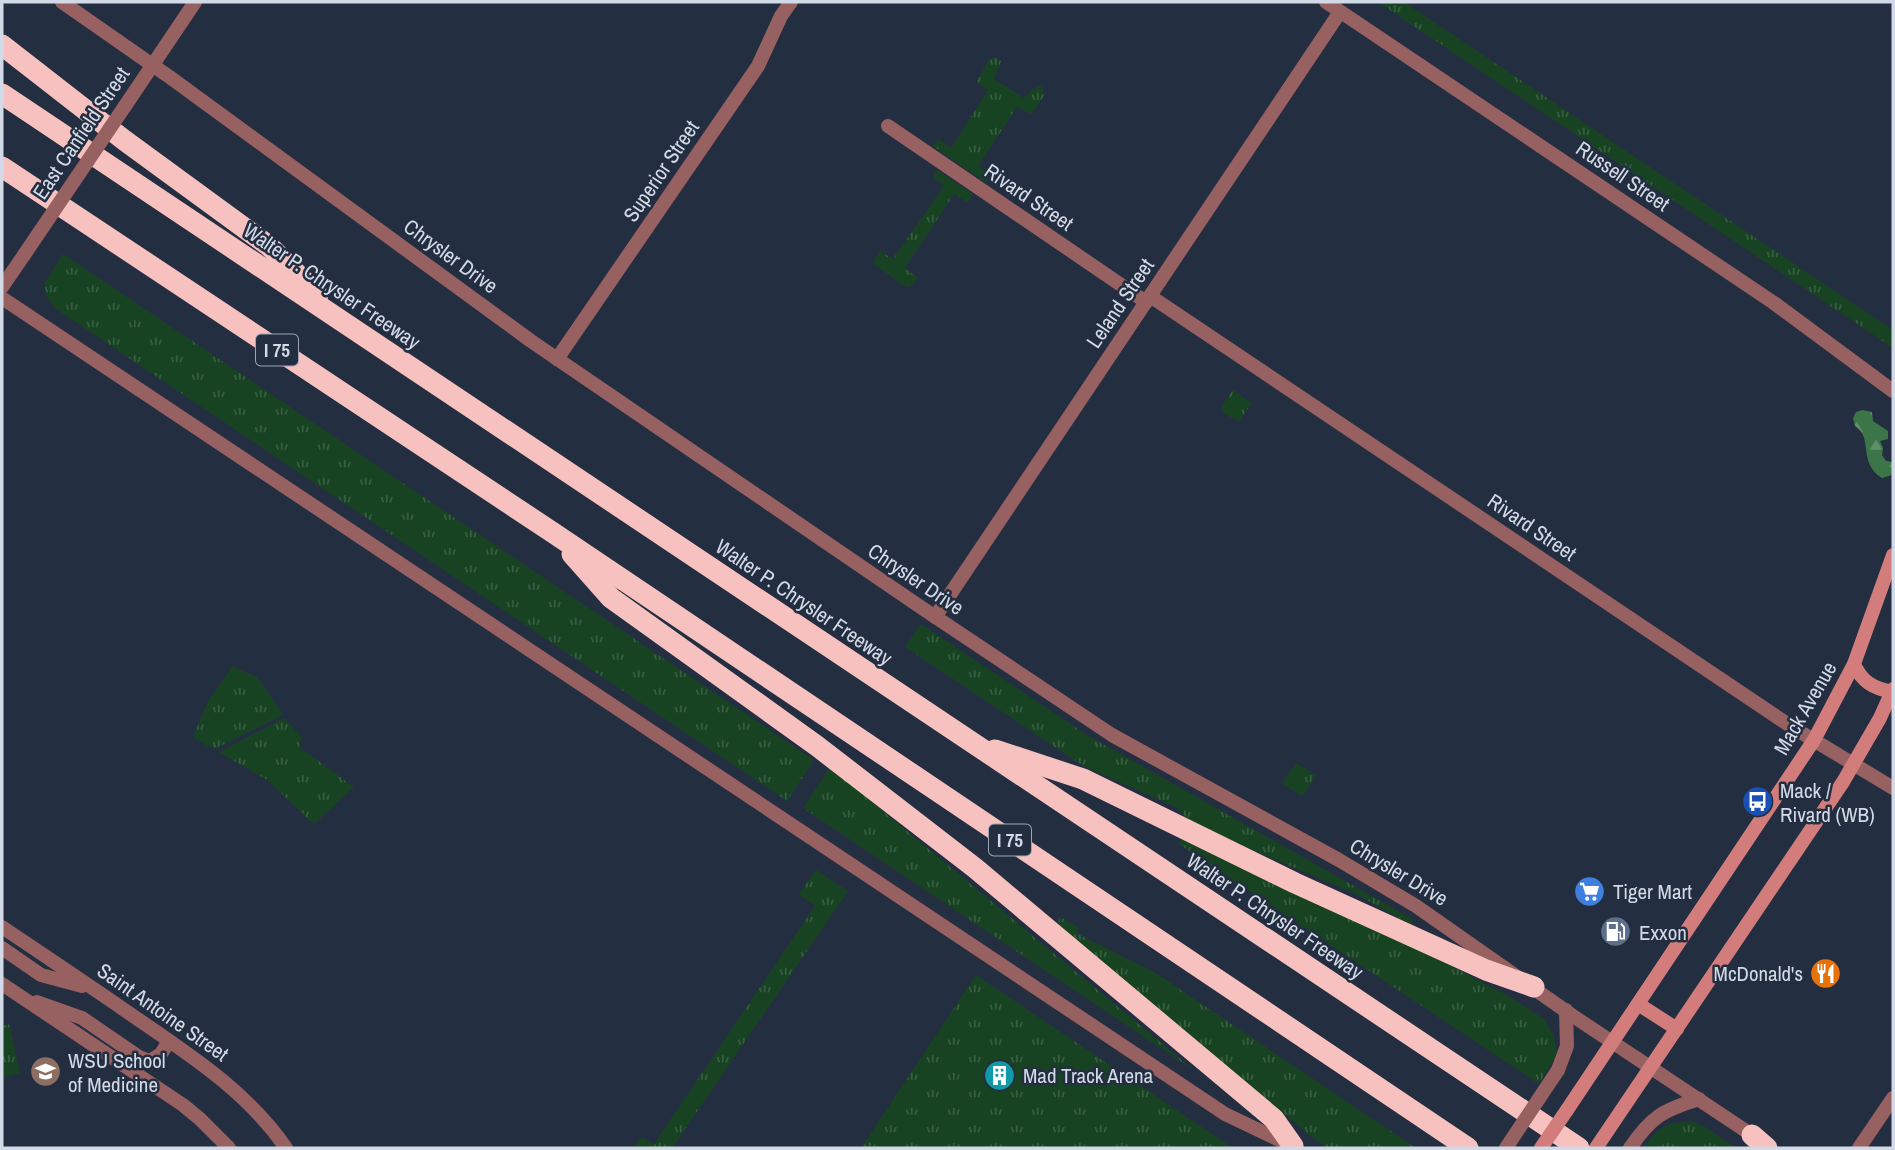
<svg xmlns="http://www.w3.org/2000/svg" width="1895" height="1150" font-family="'Archivo Narrow',sans-serif">
<defs>
<pattern id="grass-tufts" width="24" height="20" patternUnits="userSpaceOnUse" patternTransform="scale(1.75)"><rect width="24" height="20" fill="#174322"/><path d="M3 7l-1-3M5 7V3M7 7l1-3M15 17l-1-3M17 17v-4M19 17l1-3" fill="none" stroke="#385e42"/></pattern>
<pattern id="forest-firs" width="22" height="20" patternUnits="userSpaceOnUse" patternTransform="scale(1.75)"><rect width="22" height="20" fill="#3c7648"/><path d="M5 1l3.5 6h-7zM16 11l3.5 6h-7z" fill="#608f6b"/></pattern>
</defs>
<rect width="100%" height="100%" fill="#242e41"/>
<g fill="url(#grass-tufts)">
<path d="M 1378,2 L 1404,2 L 1893,330 L 1893,348 Z"/>
<path d="M 994,57 L 1001,61 L 994,79 L 1024,98 L 1033,89 L 1040,86 L 1043,88 L 1044,96 L 1031,114 L 1017,107 L 978,166 L 990,176 L 986,183 L 933,146 L 938,139 L 951,148 L 988,90 L 977,82 L 988,61 Z"/>
<path d="M 937,170 L 973,194 L 967,202 L 954,194 L 905,268 L 918,278 L 909,287 L 903,285 L 875,265 L 874,260 L 880,251 L 893,259 L 944,186 L 933,177 Z"/>
<path d="M 63,254 L 814,760 L 787,801 L 56,309 L 47,297 L 44,284 Z"/>
<path d="M 1233,390 L 1252,403 L 1238,422 L 1221,411 L 1221,407 Z"/>
<path d="M 921,624 L 1087,735 L 1414,920 L 1410,924 L 1354,893 L 1191,824 L 1178,808 L 1085,767 L 905,647 Z"/>
<path d="M 233,666 L 258,678 L 282,713 L 281,716 L 214,749 L 195,739 L 194,735 L 208,701 Z"/>
<path d="M 284,718 L 302,737 L 299,747 L 354,787 L 314,824 L 267,780 L 219,752 Z"/>
<path d="M 1296,763 L 1316,776 L 1302,796 L 1282,783 Z"/>
<path d="M 830,767 L 1195,1071 L 803,808 Z"/>
<path d="M 1183,838 L 1448,964 L 1510,997 L 1544,1019 L 1554,1036 L 1557,1054 L 1539,1084 L 1179,844 Z"/>
<path d="M 816,870 L 848,891 L 672,1148 L 633,1148 L 642,1137 L 654,1144 L 815,906 L 799,894 Z"/>
<path d="M 1060,917 L 1078,927 L 1078,934 L 1154,972 L 1416,1148 L 1328,1148 L 1314,1139 L 1057,925 Z"/>
<path d="M 976,975 L 1233,1148 L 861,1148 Z"/>
<path d="M 9,1024 L 20,1073 L 2,1077 L 2,1026 Z"/>
<path d="M 1689,1121 L 1704,1126 L 1736,1148 L 1643,1148 C 1659,1128 1663,1123 1689,1121 Z"/>
</g>
<path fill="url(#forest-firs)" d="M 1863,410 L 1872,412 L 1873,421 L 1888,431 L 1888,439 L 1880,441 L 1883,448 L 1882,455 L 1886,461 L 1893,462 L 1892,475 L 1882,478 C 1857,462 1874,438 1855,426 L 1853,418 L 1856,412 Z"/>
<g fill="none" stroke-linecap="round" stroke-linejoin="round">
<g stroke="#976161" stroke-width="14">
<path d="M 1326,2 L 1774,303 L 1893,391"/>
<path d="M 125,106 L 195,2"/>
<path d="M 888,126 L 1146,302"/>
<path d="M 2,287 L 24,255"/>
<path d="M 1150,296 L 1792,727 L 1893,788"/>
<path d="M 557,359 L 758,66 L 781,16 L 791,2"/>
<path d="M 935,617 L 1340,12"/>
<path d="M 1859,1148 L 1893,1098"/>
</g>
<g stroke="#976161" stroke-width="14">
<path d="M 62,2 L 171,78 L 531,341 L 922,608 L 1112,735 L 1339,860 L 1416,906 L 1573,1016 L 1752,1135"/>
<path d="M 2,298 L 1225,1114 L 1290,1145"/>
<path d="M 2,927 C 48,958 93,988 139,1020 C 193,1057 248,1093 286,1148"/>
<path d="M 2,948 L 41,975 L 82,986"/>
<path d="M 2,984 L 183,1105 L 200,1119 L 229,1148"/>
<path d="M 37,1002 L 82,1018 L 139,1057 L 150,1061 L 161,1054 L 169,1041"/>
<path d="M 1558,1070 L 1567,1046 L 1566,1010"/>
<path d="M 1630,1148 C 1651,1117 1663,1110 1699,1099"/>
</g>
<g stroke="#d27d7c" stroke-width="14">
<path d="M 1854,664 C 1862,682 1873,688 1892,692"/>
<path d="M 1638,1004 L 1677,1029"/>
<path d="M 1567,1110 L 1814,740 L 1854,664 L 1893,555"/>
<path d="M 1596,1148 L 1843,782 L 1880,718 L 1893,689"/>
</g>
<g stroke="#f7c1bf" stroke-width="21">
<path d="M 2,45 L 124,140 L 269,246 L 318,295"/>
<path d="M 2,94 L 1579,1148"/>
<path d="M 2,167 L 552,532 L 1468,1148"/>
<path d="M 572,554 L 611,598 L 817,746 L 975,868 L 1274,1119 L 1293,1146"/>
<path d="M 995,750 L 1083,779 L 1295,883 L 1486,970 L 1534,987"/>
<path d="M 1752,1135 L 1767,1148"/>
</g>
<path stroke="#976161" stroke-width="14" d="M 24,255 L 125,106"/>
<path stroke="#976161" stroke-width="14" d="M 1506,1148 L 1558,1070"/>
<path stroke="#d27d7c" stroke-width="14" d="M 1541,1148 L 1567,1110"/>
</g>
<defs>
<symbol id="bus-disc" viewBox="-11 -11 22 22"><circle r="9.5" fill="#1a4fb4" stroke="#242e41"/><path d="M-5-6H5V4H4V6H2V4H-2V6H-4V4H-5ZM-3.5-4V0h7V-4ZM-3.5 1.2v1.5H-2V1.2ZM2 1.2v1.5H3.5V1.2Z" fill="#fff"/></symbol>
<symbol id="supermarket-disc" viewBox="-11 -11 22 22"><circle r="9.5" fill="#3f7fe0" stroke="#242e41"/><path d="M-6-5.5h2.5l.6 2H6L4.5 2H-2.5L-4.4-4H-6ZM-1.5 3.2a1.3 1.3 0 1 0 .1 0ZM3 3.2a1.3 1.3 0 1 0 .1 0Z" fill="#fff"/></symbol>
<symbol id="fuel-disc" viewBox="-11 -11 22 22"><circle r="9.5" fill="#5c6f8a" stroke="#242e41"/><path d="M-5.5-6h7V0h2V4h1.3V-2.5L3-4.5l.8-.8L6-3V5H2.5V1h-1V6h-7ZM-4.2-4.7v3.2H.2V-4.7Z" fill="#fff"/></symbol>
<symbol id="restaurant-disc" viewBox="-11 -11 22 22"><circle r="9.5" fill="#e8710a" stroke="#242e41"/><path d="M-5-6h1v4h1v-4h1v4h1v-4h1v5L-1.5 .5V6h-2V.5L-5-1ZM5-6V6H3V1.5H1.5Q1.5-4 5-6Z" fill="#fff"/></symbol>
<symbol id="university-disc" viewBox="-11 -11 22 22"><circle r="9.5" fill="#8d6e63" stroke="#242e41"/><path d="M0-5L7-2L0 1L-7-2ZM-4 1L0 2.5L4 1V4Q0 6-4 4Z" fill="#fff"/></symbol>
<symbol id="building-disc" viewBox="-11 -11 22 22"><circle r="9.5" fill="#0f9aa8" stroke="#242e41"/><path d="M-4-6H4V6H1V3H-1V6H-4ZM-2.5-4.3h1.7v1.8h-1.7ZM.8-4.3h1.7v1.8H.8ZM-2.5-1h1.7V.8h-1.7ZM.8-1h1.7V.8H.8Z" fill="#fff"/></symbol>
</defs>
<g fill-rule="evenodd">
<use href="#bus-disc" x="1740" y="784" width="35" height="35"/>
<use href="#supermarket-disc" x="1572" y="874" width="35" height="35"/>
<use href="#fuel-disc" x="1598" y="914" width="35" height="35"/>
<use href="#restaurant-disc" x="1808" y="956" width="35" height="35"/>
<use href="#university-disc" x="28" y="1054" width="35" height="35"/>
<use href="#building-disc" x="982" y="1058" width="35" height="35"/>
</g>
<g text-anchor="middle" dominant-baseline="central" stroke-width="5" stroke-linejoin="round" paint-order="stroke">
<g fill="#242e41" stroke="#9ea6b5" stroke-width="2">
<rect x="256" y="334.5" width="42" height="31" rx="5"/>
<rect x="989" y="824.5" width="42" height="31" rx="5"/>
</g>
<g font-size="19" font-weight="bold" fill="#d3dae7">
<text x="277" y="350">I 75</text>
<text x="1010" y="840">I 75</text>
</g>
<g font-size="21" fill="#d3dae7" stroke="#242e41">
<text transform="translate(81 133) rotate(-56)">East Canfield Street</text>
<text transform="translate(661 171) rotate(-56)">Superior Street</text>
<text transform="translate(1623 176) rotate(34)">Russell Street</text>
<text transform="translate(1029 197) rotate(34)">Rivard Street</text>
<text transform="translate(451 256) rotate(36)">Chrysler Drive</text>
<text transform="translate(332 286) rotate(34)">Walter P. Chrysler Freeway</text>
<text transform="translate(1120 303) rotate(-56)">Leland Street</text>
<text transform="translate(1532 527) rotate(34)">Rivard Street</text>
<text transform="translate(916 579) rotate(34)">Chrysler Drive</text>
<text transform="translate(804 602) rotate(34)">Walter P. Chrysler Freeway</text>
<text transform="translate(1805 708) rotate(-60)">Mack Avenue</text>
<text transform="translate(1399 872) rotate(31)">Chrysler Drive</text>
<text transform="translate(1275 916) rotate(34)">Walter P. Chrysler Freeway</text>
<text transform="translate(163 1012) rotate(35)">Saint Antoine Street</text>
</g>
<g font-size="21" fill="#d3dae7" stroke="#242e41" text-anchor="start">
<text x="1780" y="790">Mack /<tspan x="1780" dy="24">Rivard (WB)</tspan></text>
<text x="1613" y="891">Tiger Mart</text>
<text x="1639" y="932">Exxon</text>
<text x="1803" y="973" text-anchor="end">McDonald's</text>
<text x="68" y="1060">WSU School<tspan x="68" dy="24">of Medicine</tspan></text>
<text x="1023" y="1075">Mad Track Arena</text>
</g>
</g>
<rect width="1895" height="1150" fill="none" stroke="#d3dae7" stroke-width="7"/>
</svg>
